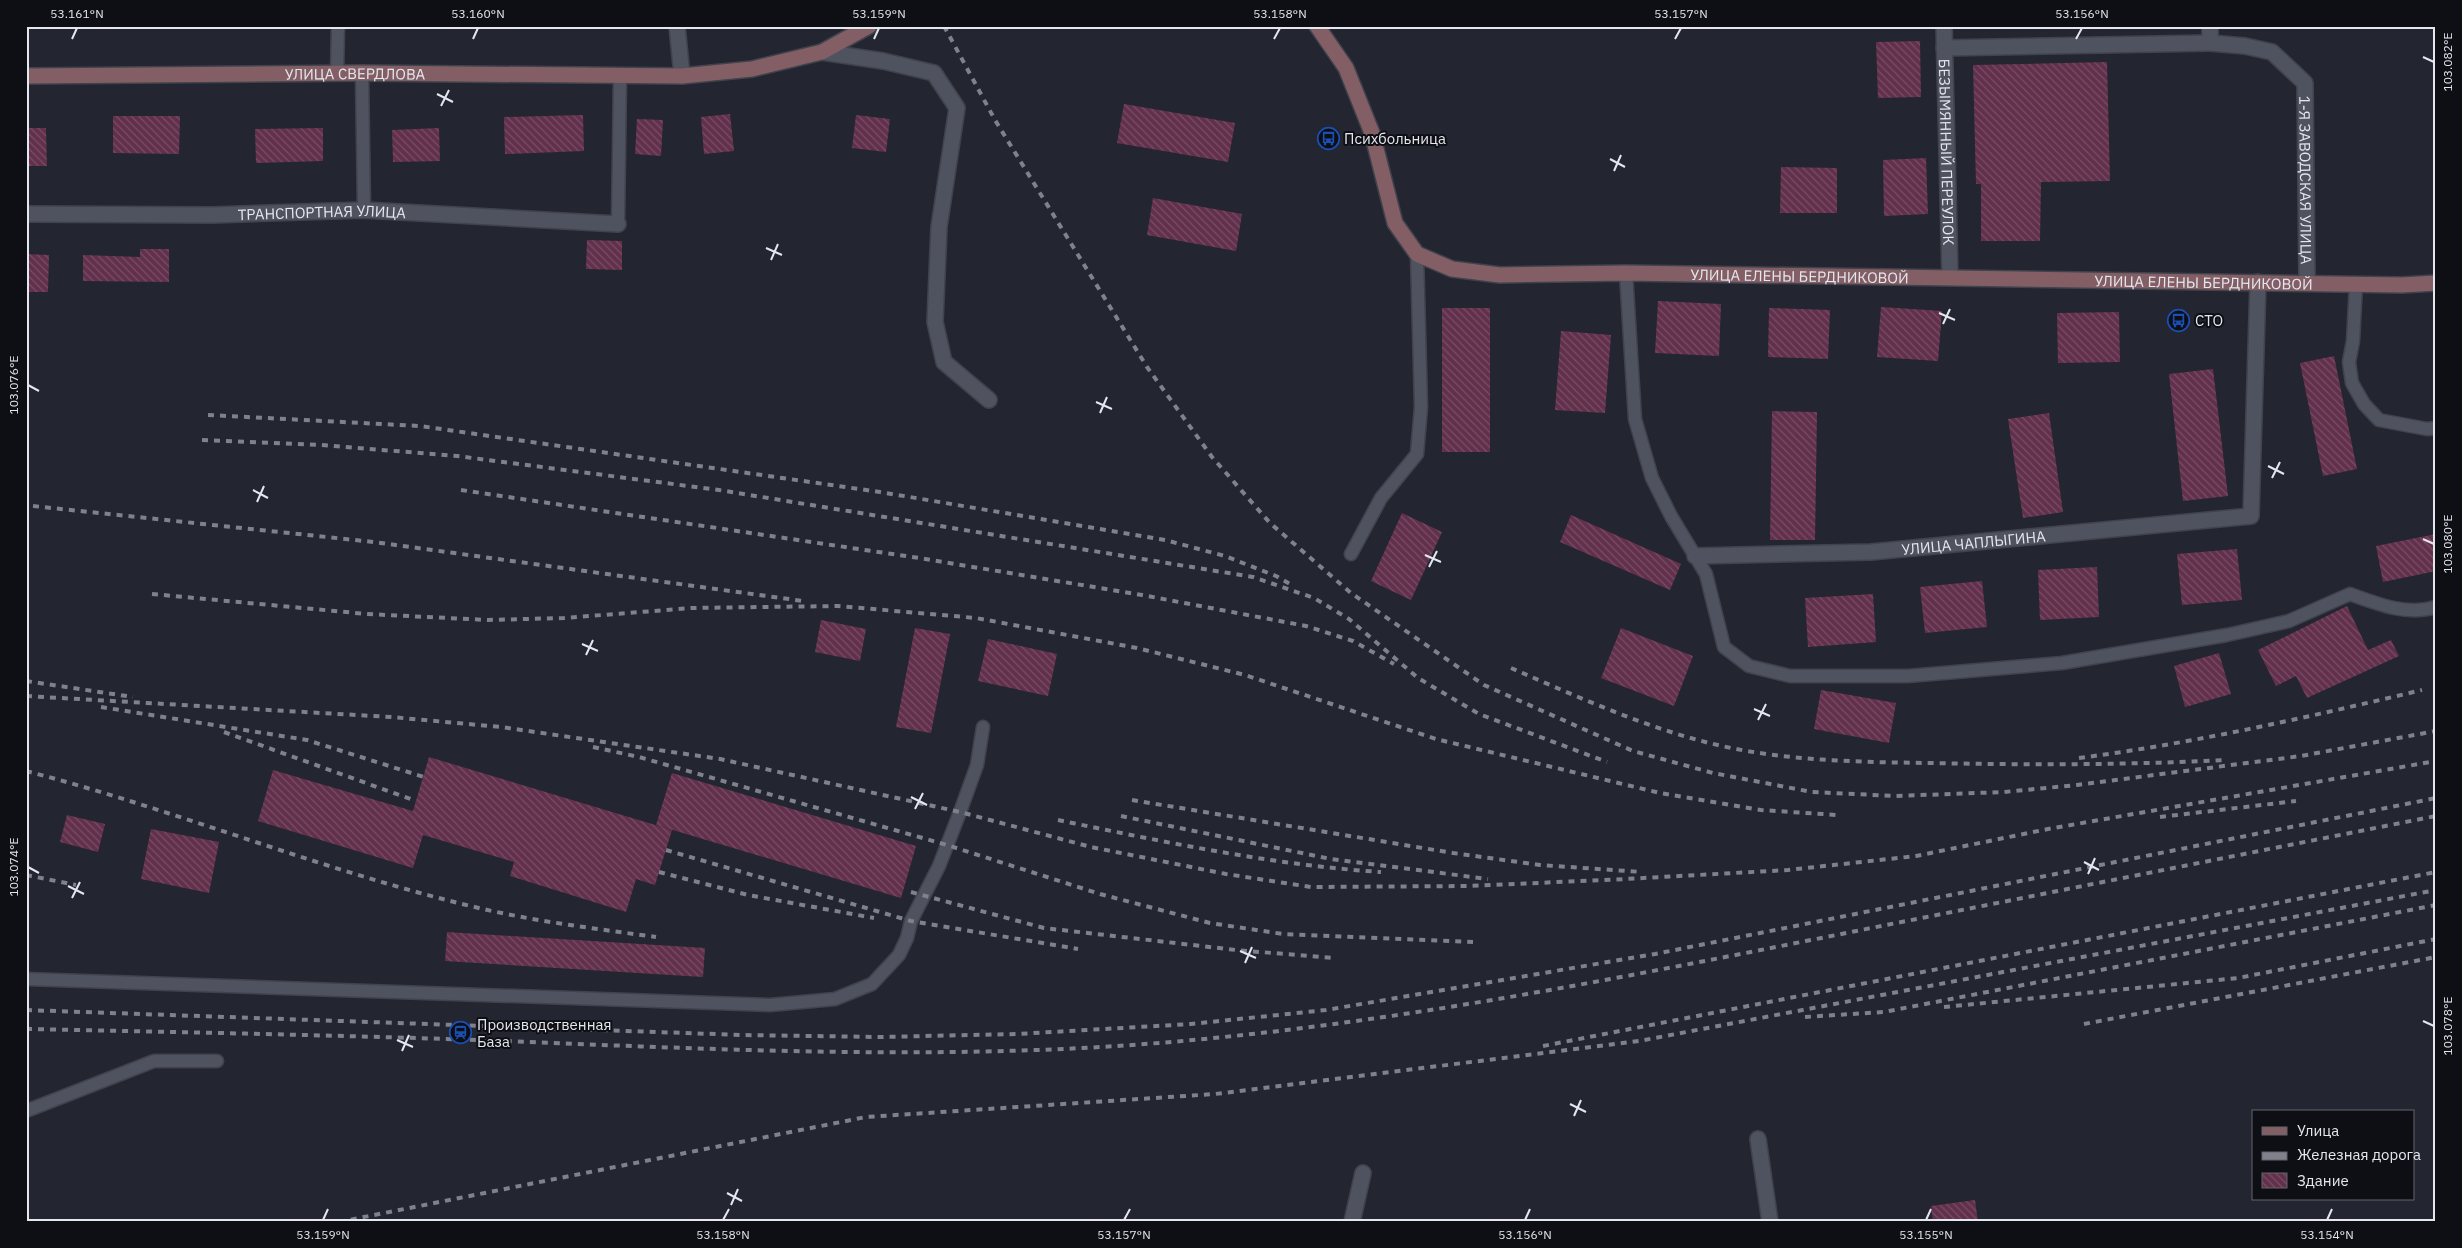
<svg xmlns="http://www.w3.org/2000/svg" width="2462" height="1248" font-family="'IBM Plex Sans',sans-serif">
<defs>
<pattern id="building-back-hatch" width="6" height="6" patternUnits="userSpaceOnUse" patternTransform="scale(1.25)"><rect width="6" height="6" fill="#62304b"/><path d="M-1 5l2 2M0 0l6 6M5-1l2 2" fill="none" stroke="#784e65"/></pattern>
</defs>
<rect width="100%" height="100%" fill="#232531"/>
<g fill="url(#building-back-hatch)">
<path d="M 1920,41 L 1921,97 L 1878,98 L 1876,42 Z"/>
<path d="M 2107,62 L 2110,181 L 2041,182 L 2040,241 L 1981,241 L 1981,184 L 1976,184 L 1973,65 Z"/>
<path d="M 1124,104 L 1235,123 L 1228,162 L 1117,143 Z"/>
<path d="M 730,114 L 734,151 L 704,154 L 701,117 Z"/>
<path d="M 583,115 L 584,151 L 505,154 L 504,117 Z"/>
<path d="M 856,115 L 890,119 L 886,152 L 852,148 Z"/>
<path d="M 113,116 L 180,116 L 179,154 L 113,153 Z"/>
<path d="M 637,119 L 663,120 L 661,156 L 635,154 Z"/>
<path d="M 26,128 L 46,128 L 47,166 L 26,166 Z"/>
<path d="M 323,128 L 323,161 L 256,163 L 255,129 Z"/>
<path d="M 439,128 L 440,161 L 393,162 L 392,130 Z"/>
<path d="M 1926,158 L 1928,214 L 1884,216 L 1883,160 Z"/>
<path d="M 1781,167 L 1837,168 L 1837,213 L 1780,213 Z"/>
<path d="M 1153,198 L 1242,214 L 1236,251 L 1147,235 Z"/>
<path d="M 587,240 L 622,241 L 622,270 L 586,269 Z"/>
<path d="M 140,249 L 169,249 L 169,282 L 83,281 L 83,255 L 140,257 Z"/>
<path d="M 26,254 L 49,255 L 48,292 L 26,292 Z"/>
<path d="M 1658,301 L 1721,304 L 1719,356 L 1655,353 Z"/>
<path d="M 1881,307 L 1942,311 L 1938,361 L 1877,357 Z"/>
<rect x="1442" y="308" width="48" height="144"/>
<path d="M 1769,308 L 1830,310 L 1828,359 L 1768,357 Z"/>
<path d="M 2119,312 L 2120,362 L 2058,363 L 2057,313 Z"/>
<path d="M 1561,331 L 1611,335 L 1605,413 L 1555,410 Z"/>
<path d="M 2334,356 L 2357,469 L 2323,476 L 2300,363 Z"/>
<path d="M 2213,369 L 2228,496 L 2183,501 L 2169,374 Z"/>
<path d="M 1772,411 L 1817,412 L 1815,540 L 1770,540 Z"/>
<path d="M 2049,413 L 2063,512 L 2023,518 L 2008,419 Z"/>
<path d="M 1402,513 L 1442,532 L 1411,600 L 1371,581 Z"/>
<path d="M 1571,515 L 1681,564 L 1670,590 L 1560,542 Z"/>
<path d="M 2436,534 L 2436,571 L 2383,582 L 2376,546 Z"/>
<path d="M 2237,549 L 2242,600 L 2182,605 L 2177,554 Z"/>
<path d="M 2097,567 L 2099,617 L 2040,620 L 2038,570 Z"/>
<path d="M 1982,581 L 1987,627 L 1925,633 L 1920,587 Z"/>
<path d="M 1873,594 L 1876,642 L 1808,647 L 1805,598 Z"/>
<path d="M 2347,606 L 2368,650 L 2391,640 L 2399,656 L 2307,698 L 2296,676 L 2276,686 L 2258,650 Z"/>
<path d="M 821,620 L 866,629 L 860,661 L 815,652 Z"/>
<path d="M 915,628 L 950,634 L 931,733 L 896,727 Z"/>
<path d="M 1621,628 L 1693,656 L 1674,706 L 1601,678 Z"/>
<path d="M 988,639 L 1057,654 L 1048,696 L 978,681 Z"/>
<path d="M 2219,653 L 2231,694 L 2185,707 L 2174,666 Z"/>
<path d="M 1821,690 L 1896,703 L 1889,743 L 1814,729 Z"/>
<path d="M 429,757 L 672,830 L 655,885 L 636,879 L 626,912 L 510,876 L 514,862 L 423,835 L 413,868 L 258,821 L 273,770 L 413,811 Z"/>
<path d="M 672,773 L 916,846 L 901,898 L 656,825 Z"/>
<path d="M 67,815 L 105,824 L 98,852 L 60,842 Z"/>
<path d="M 151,829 L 219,842 L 209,893 L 141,879 Z"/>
<path d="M 447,932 L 705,948 L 703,977 L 445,961 Z"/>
<path d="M 1975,1200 L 1978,1222 L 1933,1222 L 1931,1206 Z"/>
</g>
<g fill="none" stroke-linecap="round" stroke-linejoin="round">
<defs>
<g id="lane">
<path d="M 362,73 L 364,210"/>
<path d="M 337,74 L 338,26"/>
<path d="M 618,224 L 620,76"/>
<path d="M 1626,273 L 1635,419 L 1652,478 L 1671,516 L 1706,574 L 1724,647 L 1749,666 L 1790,676 L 1908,676 L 2062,663 L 2227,635 L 2289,621 L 2350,594 C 2377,604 2407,616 2436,607"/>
<path d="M 2356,284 L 2353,341 L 2349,362 L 2352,383 L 2364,404 L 2379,420 L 2427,429 L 2436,428"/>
<path d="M 1351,554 L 1381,498 L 1417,454 L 1421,407 L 1417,254"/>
<path d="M 26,979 L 770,1005 L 835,999 L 872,984 L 899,955 L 907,938 L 911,921 L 939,866 L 960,812 L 977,765 L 983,727"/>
<path d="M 26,1111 L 154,1061 L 217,1061"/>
</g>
<g id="street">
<path d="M 677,26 L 682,76"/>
<path id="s1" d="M 1944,26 L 1950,277"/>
<path id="s2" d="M 2210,26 L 2210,43 L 2245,46 L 2272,52 L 2305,83 L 2307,283"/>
<path d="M 1944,48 L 2210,43"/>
<path d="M 822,52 L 883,61 L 934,73 L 957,108 L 939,227 L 935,322 L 944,362 L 989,400"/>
<path id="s3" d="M 26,214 L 212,215 L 364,210 L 618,224"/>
<path id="s4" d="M 1695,556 L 1871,552 L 2251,516 L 2258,282"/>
<path d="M 1758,1139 L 1770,1222"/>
<path d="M 1352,1222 L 1363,1173"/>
</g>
<g id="secondary">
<path id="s5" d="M 1317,26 L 1346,68 L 1372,133 L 1395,223 L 1417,254 L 1452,269 L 1500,275 L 1626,273 L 2402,285 L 2436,283"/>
<path id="s6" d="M 26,76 L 362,73 L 682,76 L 752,69 L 822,52 L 869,26"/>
</g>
</defs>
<use href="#lane" stroke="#40424c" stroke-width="15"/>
<use href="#street" stroke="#40424c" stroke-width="18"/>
<use href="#secondary" stroke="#40424c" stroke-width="18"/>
<use href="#lane" stroke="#4f525f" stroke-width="12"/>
<use href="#street" stroke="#4f525f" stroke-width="15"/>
<use href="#secondary" stroke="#835f65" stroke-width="15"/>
<g stroke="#7f818b" stroke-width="4" stroke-dasharray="6 6" stroke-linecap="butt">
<path d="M 944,26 L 995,120 L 1147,367 L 1212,457 L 1270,523 L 1351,593 L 1484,685 L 1633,751 L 1713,773 L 1812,792 L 1896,796 L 2004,792 L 2077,785 L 2301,756 L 2436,731"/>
<path d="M 208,415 L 420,426 L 880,492 L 1165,540 L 1225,556 L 1276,576 L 1290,584"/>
<path d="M 202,440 L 321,445 L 457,456 L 719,490 L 1253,577 L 1314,598 L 1349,619 L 1418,678 L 1479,714 L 1607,762"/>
<path d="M 461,490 L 919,558 L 1142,595 L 1306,626 L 1353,641 L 1394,664"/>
<path d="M 33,506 L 374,542 L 803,601"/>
<path d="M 152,594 L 367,614 L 488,620 L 564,618 L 692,608 L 838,606 L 976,618 L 1137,648 L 1245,675 L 1436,739 L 1660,793 L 1761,810 L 1837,815"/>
<path d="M 1511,668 C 1571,694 1635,723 1698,740 C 1773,761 1854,762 1931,763 C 2030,765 2128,765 2226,760"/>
<path d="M 26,681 L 133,697"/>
<path d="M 26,696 L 391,717 L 501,727 L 720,759 L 960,812 L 1091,847 L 1226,874 L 1311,887 L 1469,886 L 1626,879 L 1788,870 L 1916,856 L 2048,829 L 2436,761"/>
<path d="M 101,707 L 307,740 L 424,777"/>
<path d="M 224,732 L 416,801"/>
<path d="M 593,747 L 639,757 L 947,845 L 1100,894 L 1210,923 L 1283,934 L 1473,942"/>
<path d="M 2079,758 C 2195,743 2309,717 2422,690"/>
<path d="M 26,771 C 180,811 328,873 483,909 C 540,922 598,929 656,937"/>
<path d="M 1132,800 L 1453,853 L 1540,865 L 1642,872"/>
<path d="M 1121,816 L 1331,859 L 1488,879"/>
<path d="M 2160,817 L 2296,801"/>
<path d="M 1058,820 C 1165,842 1272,865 1381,872"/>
<path d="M 666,850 L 911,921 L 1078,949"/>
<path d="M 659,872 L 748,895 L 874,918"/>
<path d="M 26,875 L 76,885"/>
<path d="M 911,892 L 1044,928 L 1236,950 L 1333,958"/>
<path d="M 1944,1007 L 2238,978 L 2436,939"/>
<path d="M 26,1010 L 742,1035 L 880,1037 L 1017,1034 L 1191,1024 L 1326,1010 L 1655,954 L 2436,798"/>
<path d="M 1805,1017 L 1884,1012 L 2436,905"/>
<path d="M 2084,1024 L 2436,957"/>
<path d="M 26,1029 C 177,1032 327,1035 478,1040 C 686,1048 893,1059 1101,1047 C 1336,1033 1570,988 1801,942 C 2012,900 2224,858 2436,816"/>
<path d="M 1543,1046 L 2436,872"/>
<path d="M 339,1222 L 866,1117 L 1215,1094 L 1639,1041 L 2436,890"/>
</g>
</g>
<path fill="none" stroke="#e5e7ef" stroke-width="2" d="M 72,39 L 77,28M 473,39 L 478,28M 874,39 L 879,28M 1274,39 L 1280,28M 1675,39 L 1681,28M 2076,39 L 2082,28M 2423,57 L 2434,62M 437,94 L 453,102M 441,106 L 449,90M 1610,159 L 1625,167M 1614,171 L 1621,155M 766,248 L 782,255M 771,260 L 778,244M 1939,313 L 1955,320M 1943,324 L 1950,309M 28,385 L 39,391M 1096,402 L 1112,409M 1100,413 L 1107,397M 2268,466 L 2284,474M 2272,478 L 2280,462M 253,490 L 268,498M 257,502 L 264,486M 2423,539 L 2434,544M 1425,555 L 1441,562M 1429,567 L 1437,551M 582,644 L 598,651M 586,655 L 593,640M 1754,709 L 1770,716M 1758,720 L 1766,704M 911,797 L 927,805M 915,809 L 923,793M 2084,862 L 2099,870M 28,867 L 39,873M 2088,874 L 2095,858M 68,886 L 84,894M 72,898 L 80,882M 1240,951 L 1256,958M 1245,963 L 1252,947M 2423,1021 L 2434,1026M 397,1040 L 413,1047M 402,1051 L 409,1035M 1570,1104 L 1586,1112M 1574,1116 L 1581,1100M 727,1193 L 742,1201M 731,1205 L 738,1189M 323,1220 L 328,1209M 723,1220 L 729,1209M 1124,1220 L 1130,1209M 1525,1220 L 1530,1209M 1926,1220 L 1931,1209M 2327,1220 L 2332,1209"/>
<defs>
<symbol id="bus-ring" viewBox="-11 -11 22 22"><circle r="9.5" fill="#0e0f14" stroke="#1a4fb4" stroke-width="1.5"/><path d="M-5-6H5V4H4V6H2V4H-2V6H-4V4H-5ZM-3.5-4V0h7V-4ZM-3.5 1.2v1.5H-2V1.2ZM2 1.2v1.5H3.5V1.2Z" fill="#1a4fb4"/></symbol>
<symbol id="station-ring" viewBox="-11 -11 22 22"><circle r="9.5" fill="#0e0f14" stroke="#1a4fb4" stroke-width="1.5"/><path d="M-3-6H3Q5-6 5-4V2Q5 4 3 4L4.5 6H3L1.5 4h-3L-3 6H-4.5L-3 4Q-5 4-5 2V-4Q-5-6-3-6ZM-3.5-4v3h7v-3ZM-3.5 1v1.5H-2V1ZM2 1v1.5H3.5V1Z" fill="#1a4fb4"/></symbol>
</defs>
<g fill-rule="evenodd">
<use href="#bus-ring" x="1316" y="126" width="25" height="25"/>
<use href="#bus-ring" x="2166" y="308" width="25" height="25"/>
<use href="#station-ring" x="448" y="1020" width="25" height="25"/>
</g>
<g text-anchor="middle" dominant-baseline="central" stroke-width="4" stroke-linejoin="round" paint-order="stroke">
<g font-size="15" fill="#e5e7ef" stroke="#0e0f14">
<text stroke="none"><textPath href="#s6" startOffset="329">УЛИЦА СВЕРДЛОВА</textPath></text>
<text stroke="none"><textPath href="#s1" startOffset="126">БЕЗЫМЯННЫЙ ПЕРЕУЛОК</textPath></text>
<text stroke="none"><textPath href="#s2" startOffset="222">1-Я ЗАВОДСКАЯ УЛИЦА</textPath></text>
<text stroke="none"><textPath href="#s3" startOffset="296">ТРАНСПОРТНАЯ УЛИЦА</textPath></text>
<text stroke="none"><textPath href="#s5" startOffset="638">УЛИЦА ЕЛЕНЫ БЕРДНИКОВОЙ</textPath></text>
<text stroke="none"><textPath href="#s5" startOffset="1042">УЛИЦА ЕЛЕНЫ БЕРДНИКОВОЙ</textPath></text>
<text stroke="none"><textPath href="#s4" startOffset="279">УЛИЦА ЧАПЛЫГИНА</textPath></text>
</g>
<g font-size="15" fill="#e5e7ef" stroke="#0e0f14" text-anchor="start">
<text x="1344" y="138">Психбольница</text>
<text x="2195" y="320">СТО</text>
<text x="477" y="1024">Производственная<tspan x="477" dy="17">База</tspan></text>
</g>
</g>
<rect width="2462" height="1248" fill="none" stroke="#0e0f14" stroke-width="55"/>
<rect x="2252" y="1110" width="162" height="90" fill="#0e0f14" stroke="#64656c"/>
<rect x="2262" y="1127" width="25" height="8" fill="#835f65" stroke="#64656c"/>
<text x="2297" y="1136" font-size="15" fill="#e5e7ef">Улица</text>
<rect x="2262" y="1152" width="25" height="8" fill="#7f818b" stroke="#64656c"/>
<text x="2297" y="1160" font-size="15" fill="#e5e7ef">Железная дорога</text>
<rect x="2262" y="1173" width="25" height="15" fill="url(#building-back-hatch)" stroke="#64656c"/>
<text x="2297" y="1186" font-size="15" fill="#e5e7ef">Здание</text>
<rect x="28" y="28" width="2406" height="1192" fill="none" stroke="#e5e7ef" stroke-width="2"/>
<g font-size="12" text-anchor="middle" fill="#e5e7ef">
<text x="77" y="18">53.161°N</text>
<text x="478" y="18">53.160°N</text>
<text x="879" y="18">53.159°N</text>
<text x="1280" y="18">53.158°N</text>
<text x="1681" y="18">53.157°N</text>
<text x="2082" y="18">53.156°N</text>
<text transform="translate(2448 62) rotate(-90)" y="4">103.082°E</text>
<text transform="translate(14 385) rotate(-90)" y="4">103.076°E</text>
<text transform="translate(2448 544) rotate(-90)" y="4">103.080°E</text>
<text transform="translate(14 867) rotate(-90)" y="4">103.074°E</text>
<text transform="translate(2448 1026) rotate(-90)" y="4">103.078°E</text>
<text x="323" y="1239">53.159°N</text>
<text x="723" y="1239">53.158°N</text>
<text x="1124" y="1239">53.157°N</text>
<text x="1525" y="1239">53.156°N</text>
<text x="1926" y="1239">53.155°N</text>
<text x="2327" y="1239">53.154°N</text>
</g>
</svg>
